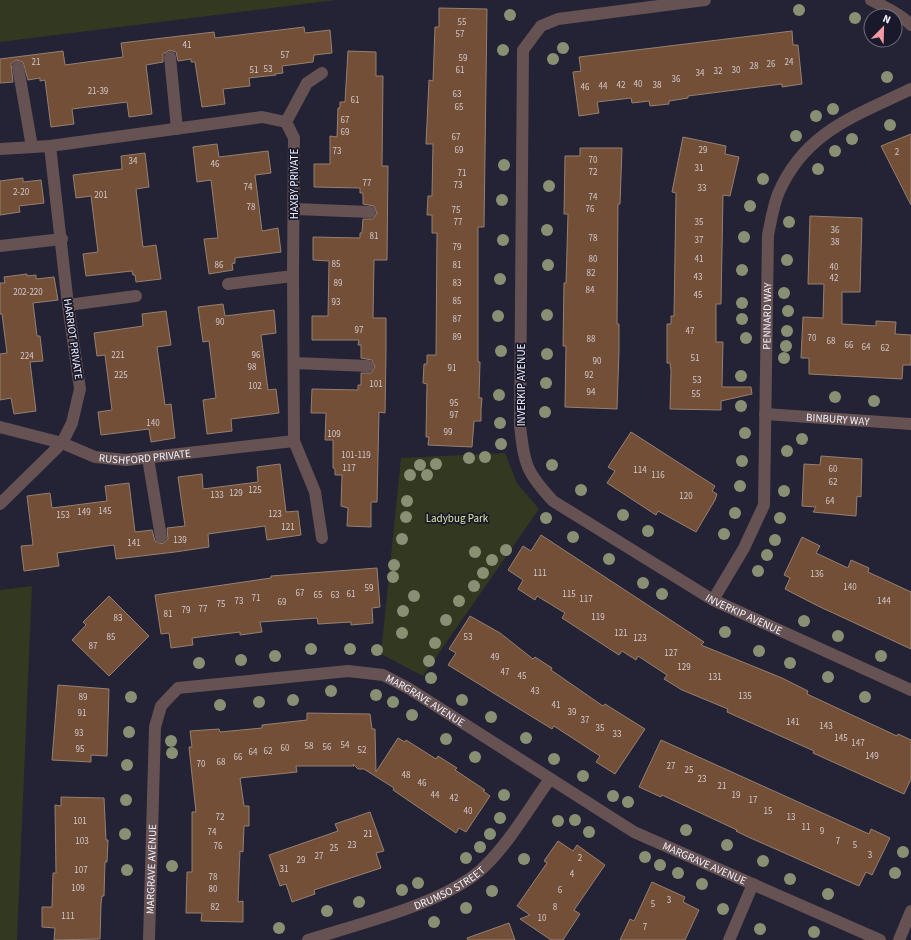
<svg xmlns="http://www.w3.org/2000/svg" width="911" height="940" font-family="'Source Sans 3',sans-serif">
<rect width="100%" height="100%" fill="#232335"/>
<g fill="#333821">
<path d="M 0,0 L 336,0 L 0,42 Z"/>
<path d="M 505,453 L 517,483 L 539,509 L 423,676 L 381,654 L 401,458 Z"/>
<path d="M 32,586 L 17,940 L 0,940 L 0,590 Z"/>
</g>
<g fill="#734f37" stroke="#958071">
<path d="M 439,8 L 487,9 L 484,227 L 478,227 L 478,362 L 480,362 L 479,398 L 482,398 L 481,409 L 481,421 L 474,421 L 472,447 L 428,445 L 429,437 L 426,437 L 427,384 L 423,383 L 424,364 L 427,364 L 427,355 L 436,355 L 437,233 L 432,233 L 432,215 L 427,215 L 428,196 L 432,196 L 433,144 L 426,144 L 429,80 L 433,81 L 435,27 L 439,27 Z"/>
<path d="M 304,27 L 305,33 L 330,30 L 332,53 L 314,55 L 313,62 L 282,66 L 283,73 L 275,74 L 276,75 L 249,78 L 250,86 L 223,89 L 225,104 L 202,107 L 195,62 L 191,62 L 191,59 L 178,61 L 176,52 L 170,50 L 163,54 L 163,62 L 146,65 L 152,114 L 129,117 L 127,102 L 72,109 L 74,124 L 51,127 L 45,80 L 40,81 L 40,78 L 28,80 L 23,62 L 16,60 L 11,64 L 13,82 L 0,83 L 0,59 L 63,51 L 65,65 L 123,57 L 121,43 L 214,32 L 215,38 Z"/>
<path d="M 792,31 L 793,45 L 798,45 L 802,84 L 782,87 L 782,84 L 688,96 L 688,98 L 669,101 L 669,104 L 650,106 L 649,101 L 632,103 L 631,98 L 597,102 L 599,113 L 579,116 L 573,72 L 581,71 L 579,57 Z"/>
<path d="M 348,51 L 376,52 L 376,76 L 383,76 L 382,166 L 388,166 L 387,260 L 374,260 L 373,318 L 386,318 L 386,353 L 385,413 L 379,412 L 377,502 L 371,502 L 371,527 L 347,526 L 348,508 L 341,506 L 342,475 L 335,475 L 335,469 L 333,468 L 333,440 L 325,440 L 326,413 L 311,413 L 312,389 L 358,390 L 358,385 L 361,385 L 361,373 L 371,373 L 375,367 L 372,360 L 361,358 L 361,345 L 358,345 L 359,340 L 312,340 L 312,316 L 328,316 L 329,261 L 313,260 L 313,237 L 360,238 L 360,233 L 362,233 L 363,219 L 373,219 L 377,213 L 374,206 L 363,204 L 363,193 L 360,193 L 360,188 L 314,187 L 314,164 L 330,164 L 330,136 L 337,137 L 338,108 L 340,108 L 340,102 L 345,102 Z"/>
<path d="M 911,134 L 911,205 L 881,146 Z"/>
<path d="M 683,137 L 726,146 L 725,154 L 739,157 L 730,196 L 723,195 L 721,304 L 716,304 L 716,342 L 723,342 L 722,387 L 751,387 L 752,394 L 721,401 L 721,410 L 670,409 L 671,371 L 670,363 L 667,363 L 667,324 L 671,324 L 671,316 L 674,316 L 676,193 L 672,192 Z"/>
<path d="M 217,144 L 219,157 L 268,151 L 271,173 L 255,175 L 262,231 L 278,228 L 281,252 L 235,258 L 235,263 L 232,264 L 233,270 L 209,274 L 204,239 L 218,238 L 211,180 L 197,182 L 193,147 Z"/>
<path d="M 580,148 L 622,148 L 620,204 L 618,204 L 617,324 L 619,324 L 619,351 L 617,409 L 565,407 L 566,346 L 563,346 L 564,283 L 566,283 L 568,214 L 564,214 L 565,156 L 580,156 Z"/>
<path d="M 145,153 L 149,187 L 136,189 L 143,247 L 156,245 L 161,279 L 136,282 L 135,275 L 133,275 L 132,271 L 86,276 L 83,254 L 98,252 L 91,196 L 76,198 L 73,175 L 122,169 L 121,156 Z"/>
<path d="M 23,178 L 23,182 L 41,180 L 44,203 L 19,206 L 20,212 L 0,215 L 0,181 Z"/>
<path d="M 810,216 L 862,218 L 860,292 L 842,292 L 842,324 L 876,326 L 876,321 L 896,322 L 895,334 L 911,335 L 911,365 L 903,365 L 902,379 L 809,374 L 809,358 L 801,358 L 803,317 L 823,318 L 824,284 L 808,284 Z"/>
<path d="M 27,274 L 27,276 L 36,275 L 36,279 L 54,277 L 58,300 L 33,303 L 37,336 L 40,336 L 43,361 L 30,362 L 36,411 L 14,414 L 11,398 L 0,400 L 0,354 L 7,353 L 2,314 L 0,314 L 0,283 L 5,283 L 4,277 Z"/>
<path d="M 223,304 L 225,316 L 274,310 L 276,333 L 261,335 L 268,390 L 276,389 L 279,413 L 231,419 L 232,431 L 207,434 L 203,400 L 216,398 L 209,341 L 203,342 L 198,307 Z"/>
<path d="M 166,311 L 171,345 L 157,347 L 165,405 L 171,404 L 175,438 L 151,442 L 149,429 L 101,435 L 98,412 L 112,410 L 105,355 L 97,356 L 94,333 L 143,326 L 142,314 Z"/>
<path d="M 631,432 L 715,486 L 712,491 L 717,494 L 715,500 L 696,532 L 658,511 L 656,515 L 607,483 L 615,471 L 608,467 Z"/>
<path d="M 821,456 L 862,459 L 861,497 L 857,496 L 856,516 L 813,512 L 816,507 L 802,506 L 804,464 L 820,465 Z"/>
<path d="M 280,464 L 286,512 L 298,511 L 301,535 L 267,540 L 265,526 L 208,534 L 209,547 L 175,552 L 116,559 L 114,545 L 57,553 L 59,566 L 24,571 L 21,546 L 33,545 L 27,496 L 50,493 L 52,508 L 107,501 L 105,486 L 129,483 L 135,532 L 152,530 L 155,541 L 162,544 L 168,539 L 167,528 L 185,526 L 178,477 L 202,474 L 203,489 L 258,482 L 257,467 Z"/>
<path d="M 541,535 L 704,642 L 701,645 L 782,678 L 808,691 L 807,694 L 897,736 L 898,734 L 911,740 L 911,779 L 904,794 L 813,753 L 814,751 L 727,712 L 728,709 L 682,690 L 664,679 L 667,675 L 638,656 L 636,660 L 622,651 L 619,655 L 562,618 L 565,613 L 537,596 L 535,600 L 518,589 L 523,580 L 508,570 L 523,546 L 531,551 Z"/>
<path d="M 802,537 L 820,546 L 816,553 L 848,568 L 851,560 L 869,568 L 868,572 L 911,592 L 911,649 L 818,606 L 785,589 L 790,578 L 784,575 Z"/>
<path d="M 377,568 L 380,607 L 372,608 L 373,623 L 351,625 L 351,622 L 318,624 L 317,618 L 260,622 L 262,632 L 240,635 L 240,632 L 192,638 L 193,645 L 171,648 L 169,633 L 161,634 L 155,595 L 271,578 L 271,576 Z"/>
<path d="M 109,596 L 149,636 L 109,676 L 72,640 L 86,625 L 83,622 Z"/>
<path d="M 470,616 L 500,633 L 533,659 L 535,657 L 552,668 L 551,670 L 603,706 L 605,704 L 645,729 L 615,774 L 596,762 L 600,756 L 554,726 L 552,729 L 448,665 L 456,653 L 449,649 Z"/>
<path d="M 58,685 L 109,689 L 107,756 L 91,755 L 91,762 L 52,760 Z"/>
<path d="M 307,713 L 370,714 L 372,729 L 375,729 L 376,772 L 398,738 L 405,742 L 406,740 L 436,759 L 438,756 L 457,768 L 455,770 L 485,790 L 483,791 L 490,796 L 466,832 L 459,828 L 456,833 L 393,790 L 394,788 L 364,769 L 358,769 L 353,764 L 354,766 L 296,766 L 297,772 L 240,778 L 244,806 L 249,806 L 249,826 L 244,826 L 243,852 L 240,851 L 238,902 L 243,901 L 243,922 L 201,921 L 202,913 L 186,913 L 187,872 L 192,872 L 192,812 L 196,812 L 189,747 L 192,747 L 190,731 L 219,729 L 220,732 L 262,728 L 262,725 L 307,720 Z"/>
<path d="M 661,740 L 869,834 L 871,829 L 890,838 L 872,875 L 866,872 L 859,886 L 746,836 L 736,831 L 737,830 L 662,795 L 661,797 L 639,787 Z"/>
<path d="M 61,797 L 104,798 L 106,840 L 108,840 L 107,862 L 105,862 L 104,896 L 102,896 L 101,904 L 100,939 L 54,940 L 55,928 L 42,927 L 42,907 L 52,907 L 53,873 L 56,873 L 55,805 L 61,806 Z"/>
<path d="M 370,812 L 384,851 L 376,853 L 381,868 L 314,890 L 315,894 L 292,902 L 286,884 L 280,886 L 269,855 L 338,831 L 335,824 Z"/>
<path d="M 558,841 L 573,851 L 577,845 L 605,865 L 574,910 L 580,914 L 563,940 L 551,940 L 520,919 L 530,915 L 517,906 L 547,863 L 544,861 Z"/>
<path d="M 652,882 L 685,897 L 683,902 L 699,910 L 685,940 L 620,940 L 630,919 L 634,921 Z"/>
<path d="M 509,923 L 515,940 L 468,940 L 467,938 Z"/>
</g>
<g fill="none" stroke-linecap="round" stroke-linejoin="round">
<g stroke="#665252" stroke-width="12">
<path id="s1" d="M 705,0 L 558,19 L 541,26 L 523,50 L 520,425 C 524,464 526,472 553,501 L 713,600 L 911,690"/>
<path d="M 871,0 C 885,7 900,14 911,25"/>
<path d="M 170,57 L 177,129"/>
<path d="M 18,67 L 32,147"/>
<path d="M 286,122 L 307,83 L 322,73"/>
<path d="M 0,149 L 50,146 L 262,117 L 286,122 L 294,138 L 293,276 L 294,441 L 315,492 L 322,538"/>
<path d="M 295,209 L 370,212"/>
<path d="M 0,246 L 62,239"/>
<path d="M 228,284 L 293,276"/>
<path d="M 68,305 L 136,296"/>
<path d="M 295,363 L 368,366"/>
<path id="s2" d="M 765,414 L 911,424"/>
<path id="s3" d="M 0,427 L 62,443 L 95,457 L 126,460 L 294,441"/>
<path d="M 148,458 L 161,537"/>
<path d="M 0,504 L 62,443 L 72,423 L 80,389 L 68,305 L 50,146"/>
<path id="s4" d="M 713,600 L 744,548 L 764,505 L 768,235 C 771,221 773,207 778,194 C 804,132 855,116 911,89"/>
<path id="s5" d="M 149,940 L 155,727 L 161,706 L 178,688 L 348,671 L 383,675 L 408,688 L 634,832 L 880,940"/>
<path id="s6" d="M 308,940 C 358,924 447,903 484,867 C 510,842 529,808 550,779"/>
<path d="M 729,940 L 753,884"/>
<path d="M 899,940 L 911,911"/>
</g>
</g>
<g fill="#889073">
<circle cx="799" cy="10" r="6"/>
<circle cx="510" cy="15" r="6"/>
<circle cx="855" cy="18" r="6"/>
<circle cx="563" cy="48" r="6"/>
<circle cx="503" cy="50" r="6"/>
<circle cx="553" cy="59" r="6"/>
<circle cx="887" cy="77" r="6"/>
<circle cx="833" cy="109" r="6"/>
<circle cx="816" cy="116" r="6"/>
<circle cx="890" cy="125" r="6"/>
<circle cx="796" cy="136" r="6"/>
<circle cx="852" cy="139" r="6"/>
<circle cx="835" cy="151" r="6"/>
<circle cx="504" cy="165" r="6"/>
<circle cx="818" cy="169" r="6"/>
<circle cx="763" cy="179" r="6"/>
<circle cx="549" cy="186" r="6"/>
<circle cx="502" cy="200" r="6"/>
<circle cx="750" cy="206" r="6"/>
<circle cx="789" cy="222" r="6"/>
<circle cx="547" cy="230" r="6"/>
<circle cx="744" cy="237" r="6"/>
<circle cx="503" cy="240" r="6"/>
<circle cx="787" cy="260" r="6"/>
<circle cx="548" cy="265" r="6"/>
<circle cx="742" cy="270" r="6"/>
<circle cx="500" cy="279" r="6"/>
<circle cx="784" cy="293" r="6"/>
<circle cx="742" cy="303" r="6"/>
<circle cx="788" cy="311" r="6"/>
<circle cx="547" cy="315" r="6"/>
<circle cx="498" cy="316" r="6"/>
<circle cx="742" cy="319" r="6"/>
<circle cx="787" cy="331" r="6"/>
<circle cx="746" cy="338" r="6"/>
<circle cx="786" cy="346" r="6"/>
<circle cx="501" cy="351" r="6"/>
<circle cx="547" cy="354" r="6"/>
<circle cx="784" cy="358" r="6"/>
<circle cx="741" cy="376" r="6"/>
<circle cx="546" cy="383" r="6"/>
<circle cx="499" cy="395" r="6"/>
<circle cx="835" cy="397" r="6"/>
<circle cx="874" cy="401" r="6"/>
<circle cx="741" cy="406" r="6"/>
<circle cx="545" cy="412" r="6"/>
<circle cx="500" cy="423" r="6"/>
<circle cx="745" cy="433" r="6"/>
<circle cx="802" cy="439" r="6"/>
<circle cx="501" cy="444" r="6"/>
<circle cx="787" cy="451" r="6"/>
<circle cx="485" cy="457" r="6"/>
<circle cx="469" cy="458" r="6"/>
<circle cx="742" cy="461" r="6"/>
<circle cx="436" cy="464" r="6"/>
<circle cx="420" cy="465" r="6"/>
<circle cx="552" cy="465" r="6"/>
<circle cx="410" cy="475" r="6"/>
<circle cx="427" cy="475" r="6"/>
<circle cx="740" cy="486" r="6"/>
<circle cx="581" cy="490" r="6"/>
<circle cx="784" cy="491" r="6"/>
<circle cx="407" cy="501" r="6"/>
<circle cx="735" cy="513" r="6"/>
<circle cx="623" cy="515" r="6"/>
<circle cx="406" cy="517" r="6"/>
<circle cx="546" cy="518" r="6"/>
<circle cx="780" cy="518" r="6"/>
<circle cx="648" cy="531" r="6"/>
<circle cx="724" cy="534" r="6"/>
<circle cx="573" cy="537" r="6"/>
<circle cx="402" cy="539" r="6"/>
<circle cx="775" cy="540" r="6"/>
<circle cx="506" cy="550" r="6"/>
<circle cx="475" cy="552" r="6"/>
<circle cx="767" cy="555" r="6"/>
<circle cx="609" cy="559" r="6"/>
<circle cx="492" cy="560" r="6"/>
<circle cx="394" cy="565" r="6"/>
<circle cx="758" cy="571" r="6"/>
<circle cx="483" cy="573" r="6"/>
<circle cx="393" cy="577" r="6"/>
<circle cx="643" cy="583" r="6"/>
<circle cx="474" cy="586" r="6"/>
<circle cx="662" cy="594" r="6"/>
<circle cx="414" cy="596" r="6"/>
<circle cx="459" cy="601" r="6"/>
<circle cx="403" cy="611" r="6"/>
<circle cx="446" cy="620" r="6"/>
<circle cx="804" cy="621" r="6"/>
<circle cx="725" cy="632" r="6"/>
<circle cx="402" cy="633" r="6"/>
<circle cx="838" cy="636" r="6"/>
<circle cx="435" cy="643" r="6"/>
<circle cx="311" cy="649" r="6"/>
<circle cx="350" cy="649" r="6"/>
<circle cx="377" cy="650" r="6"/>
<circle cx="759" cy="651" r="6"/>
<circle cx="275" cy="656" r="6"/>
<circle cx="881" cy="656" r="6"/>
<circle cx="241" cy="660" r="6"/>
<circle cx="429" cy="661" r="6"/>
<circle cx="199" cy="663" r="6"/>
<circle cx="790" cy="663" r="6"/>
<circle cx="828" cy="677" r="6"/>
<circle cx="431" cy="678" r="6"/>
<circle cx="331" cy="691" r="6"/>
<circle cx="376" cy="695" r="6"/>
<circle cx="131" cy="697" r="6"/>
<circle cx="865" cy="697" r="6"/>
<circle cx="293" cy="700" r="6"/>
<circle cx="462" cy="700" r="6"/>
<circle cx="259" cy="702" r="6"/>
<circle cx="393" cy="702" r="6"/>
<circle cx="220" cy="705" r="6"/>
<circle cx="412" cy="715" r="6"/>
<circle cx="491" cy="717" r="6"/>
<circle cx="129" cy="732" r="6"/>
<circle cx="526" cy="738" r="6"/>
<circle cx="446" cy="739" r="6"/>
<circle cx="171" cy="741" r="6"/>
<circle cx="172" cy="753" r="6"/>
<circle cx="475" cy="757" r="6"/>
<circle cx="554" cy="759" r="6"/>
<circle cx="127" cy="765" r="6"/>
<circle cx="583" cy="776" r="6"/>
<circle cx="504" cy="795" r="6"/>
<circle cx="613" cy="796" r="6"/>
<circle cx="126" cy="800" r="6"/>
<circle cx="628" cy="802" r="6"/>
<circle cx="500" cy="818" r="6"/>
<circle cx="575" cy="820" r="6"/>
<circle cx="558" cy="821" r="6"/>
<circle cx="686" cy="830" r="6"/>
<circle cx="589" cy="832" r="6"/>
<circle cx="125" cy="834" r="6"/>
<circle cx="490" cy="834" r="6"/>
<circle cx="727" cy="845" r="6"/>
<circle cx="480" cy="847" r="6"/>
<circle cx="903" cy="852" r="6"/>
<circle cx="645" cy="857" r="6"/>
<circle cx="466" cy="858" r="6"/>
<circle cx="524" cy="859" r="6"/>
<circle cx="763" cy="861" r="6"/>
<circle cx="660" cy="865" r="6"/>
<circle cx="172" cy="866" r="6"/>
<circle cx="127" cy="870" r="6"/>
<circle cx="678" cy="873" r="6"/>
<circle cx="895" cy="873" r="6"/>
<circle cx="790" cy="879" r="6"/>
<circle cx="418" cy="883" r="6"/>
<circle cx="702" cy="884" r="6"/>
<circle cx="402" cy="890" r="6"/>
<circle cx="492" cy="891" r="6"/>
<circle cx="828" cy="894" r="6"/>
<circle cx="359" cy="902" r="6"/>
<circle cx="466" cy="908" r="6"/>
<circle cx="723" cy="909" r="6"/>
<circle cx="327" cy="911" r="6"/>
<circle cx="434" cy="922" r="6"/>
<circle cx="279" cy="928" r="6"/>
<circle cx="760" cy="929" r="6"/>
<circle cx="814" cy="932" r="6"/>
</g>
<g text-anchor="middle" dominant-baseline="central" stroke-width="3.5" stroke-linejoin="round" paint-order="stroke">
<g font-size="9" fill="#d1c8cc">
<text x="462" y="22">55</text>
<text x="460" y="34">57</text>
<text x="187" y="45">41</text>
<text x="285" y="55">57</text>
<text x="463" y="58">59</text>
<text x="36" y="62">21</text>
<text x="789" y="62">24</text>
<text x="771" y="64">26</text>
<text x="754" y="66">28</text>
<text x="268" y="69">53</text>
<text x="254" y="70">51</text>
<text x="460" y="70">61</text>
<text x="736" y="70">30</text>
<text x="718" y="71">32</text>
<text x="700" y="73">34</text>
<text x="676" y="79">36</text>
<text x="638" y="84">40</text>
<text x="621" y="85">42</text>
<text x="657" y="85">38</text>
<text x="603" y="86">44</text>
<text x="585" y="87">46</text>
<text x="98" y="91">21-39</text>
<text x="457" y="94">63</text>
<text x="355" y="100">61</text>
<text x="459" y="107">65</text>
<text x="345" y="120">67</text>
<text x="345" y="132">69</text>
<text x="456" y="137">67</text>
<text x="459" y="150">69</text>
<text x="703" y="150">29</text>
<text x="337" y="151">73</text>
<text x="897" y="152">2</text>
<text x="593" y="160">70</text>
<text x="133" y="161">34</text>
<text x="215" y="164">46</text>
<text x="699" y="168">31</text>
<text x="593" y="172">72</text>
<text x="462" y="173">71</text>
<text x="367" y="183">77</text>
<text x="458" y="185">73</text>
<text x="248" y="187">74</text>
<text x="702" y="188">33</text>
<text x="21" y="192">2-20</text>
<text x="101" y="195">201</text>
<text x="593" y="197">74</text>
<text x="251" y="207">78</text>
<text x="590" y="209">76</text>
<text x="456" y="210">75</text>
<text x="458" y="222">77</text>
<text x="699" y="222">35</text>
<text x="835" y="230">36</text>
<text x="374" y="236">81</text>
<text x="593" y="238">78</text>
<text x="699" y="240">37</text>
<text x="835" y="242">38</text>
<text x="457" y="247">79</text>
<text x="593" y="259">80</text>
<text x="699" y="259">41</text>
<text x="336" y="264">85</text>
<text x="219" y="265">86</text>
<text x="457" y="265">81</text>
<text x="834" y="267">40</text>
<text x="591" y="273">82</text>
<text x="698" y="277">43</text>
<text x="834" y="278">42</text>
<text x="338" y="283">89</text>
<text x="457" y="283">83</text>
<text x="590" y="290">84</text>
<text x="28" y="292">202-220</text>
<text x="698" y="295">45</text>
<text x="457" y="301">85</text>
<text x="336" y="302">93</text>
<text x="457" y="319">87</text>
<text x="220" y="322">90</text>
<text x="359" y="330">97</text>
<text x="690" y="331">47</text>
<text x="457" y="337">89</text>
<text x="812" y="338">70</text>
<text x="591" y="339">88</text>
<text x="831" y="341">68</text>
<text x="849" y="345">66</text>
<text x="866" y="347">64</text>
<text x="885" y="348">62</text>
<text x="118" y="355">221</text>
<text x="256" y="355">96</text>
<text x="27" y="356">224</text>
<text x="695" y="358">51</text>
<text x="597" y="361">90</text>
<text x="252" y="367">98</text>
<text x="452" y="368">91</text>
<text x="121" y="375">225</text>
<text x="589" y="375">92</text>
<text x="697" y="380">53</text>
<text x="376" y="384">101</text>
<text x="255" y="386">102</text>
<text x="591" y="392">94</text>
<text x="696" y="394">55</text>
<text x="454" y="403">95</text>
<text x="454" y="415">97</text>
<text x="153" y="423">140</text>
<text x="448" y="432">99</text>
<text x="334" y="434">109</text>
<text x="356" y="455">101-119</text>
<text x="349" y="468">117</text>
<text x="833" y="469">60</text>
<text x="640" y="470">114</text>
<text x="658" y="475">116</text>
<text x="833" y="482">62</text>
<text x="255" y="490">125</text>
<text x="236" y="493">129</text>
<text x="217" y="495">133</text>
<text x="686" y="496">120</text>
<text x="830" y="501">64</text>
<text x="105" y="511">145</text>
<text x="84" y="512">149</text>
<text x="275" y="514">123</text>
<text x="63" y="515">153</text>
<text x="288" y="527">121</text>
<text x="180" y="540">139</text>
<text x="134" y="543">141</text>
<text x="540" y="573">111</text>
<text x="817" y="574">136</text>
<text x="850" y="587">140</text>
<text x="369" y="588">59</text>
<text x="300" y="593">67</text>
<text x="351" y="594">61</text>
<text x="569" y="594">115</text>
<text x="318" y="595">65</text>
<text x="335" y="595">63</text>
<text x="256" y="598">71</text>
<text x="586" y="599">117</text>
<text x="239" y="601">73</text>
<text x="884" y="601">144</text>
<text x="282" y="602">69</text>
<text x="221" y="604">75</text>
<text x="203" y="609">77</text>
<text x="186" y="610">79</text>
<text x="168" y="614">81</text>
<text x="598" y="617">119</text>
<text x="118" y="618">83</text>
<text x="621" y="633">121</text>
<text x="111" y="637">85</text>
<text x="468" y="637">53</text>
<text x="640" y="638">123</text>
<text x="93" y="646">87</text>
<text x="671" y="653">127</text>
<text x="495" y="657">49</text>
<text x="684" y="667">129</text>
<text x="505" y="672">47</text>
<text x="522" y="676">45</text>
<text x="715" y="677">131</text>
<text x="535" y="691">43</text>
<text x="745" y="696">135</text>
<text x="83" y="697">89</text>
<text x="556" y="705">41</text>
<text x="572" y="712">39</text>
<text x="82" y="713">91</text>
<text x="585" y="720">37</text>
<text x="793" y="722">141</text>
<text x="826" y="726">143</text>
<text x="600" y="728">35</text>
<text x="79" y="733">93</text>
<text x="617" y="734">33</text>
<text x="841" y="738">145</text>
<text x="858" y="743">147</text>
<text x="345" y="745">54</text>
<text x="309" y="746">58</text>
<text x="327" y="747">56</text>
<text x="285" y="748">60</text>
<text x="80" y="749">95</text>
<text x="362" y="750">52</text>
<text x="268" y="751">62</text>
<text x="253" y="752">64</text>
<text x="872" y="756">149</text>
<text x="238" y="757">66</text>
<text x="221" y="762">68</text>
<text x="201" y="764">70</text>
<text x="671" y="766">27</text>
<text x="689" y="770">25</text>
<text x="406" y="775">48</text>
<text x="702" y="779">23</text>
<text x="422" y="783">46</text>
<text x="722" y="786">21</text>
<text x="435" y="795">44</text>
<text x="736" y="795">19</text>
<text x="454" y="798">42</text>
<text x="753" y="800">17</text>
<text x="468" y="811">40</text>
<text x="768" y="811">15</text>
<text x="220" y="817">72</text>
<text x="791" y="817">13</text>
<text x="80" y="821">101</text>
<text x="806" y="827">11</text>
<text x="822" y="831">9</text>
<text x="212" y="832">74</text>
<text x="368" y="834">21</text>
<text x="82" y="841">103</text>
<text x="838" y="841">7</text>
<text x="352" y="845">23</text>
<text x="855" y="845">5</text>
<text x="218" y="846">76</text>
<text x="334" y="848">25</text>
<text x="870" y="855">3</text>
<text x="319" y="856">27</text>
<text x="580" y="858">2</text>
<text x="301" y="860">29</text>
<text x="284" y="869">31</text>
<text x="81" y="870">107</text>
<text x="572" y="874">4</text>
<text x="213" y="877">78</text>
<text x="78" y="888">109</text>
<text x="213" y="889">80</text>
<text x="560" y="890">6</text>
<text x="669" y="900">3</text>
<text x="653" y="904">5</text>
<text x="215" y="907">82</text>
<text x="555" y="907">8</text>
<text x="68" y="916">111</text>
<text x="542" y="918">10</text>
<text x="645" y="927">7</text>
</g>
<g font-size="11" fill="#f0f1fd" stroke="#19192b">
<text transform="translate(294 184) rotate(-90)">HAXBY PRIVATE</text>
<text stroke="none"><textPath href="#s4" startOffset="297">PENNARD WAY</textPath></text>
<text transform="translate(73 339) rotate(82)">HARRIOT PRIVATE</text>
<text transform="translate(521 385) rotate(-90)">INVERKIP AVENUE</text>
<text stroke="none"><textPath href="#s2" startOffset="73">BINBURY WAY</textPath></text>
<text stroke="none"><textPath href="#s3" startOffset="150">RUSHFORD PRIVATE</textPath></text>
<text stroke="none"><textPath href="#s1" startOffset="879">INVERKIP AVENUE</textPath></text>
<text stroke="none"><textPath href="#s5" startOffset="515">MARGRAVE AVENUE</textPath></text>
<text stroke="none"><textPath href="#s5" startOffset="839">MARGRAVE AVENUE</textPath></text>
<text stroke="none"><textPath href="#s5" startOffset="71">MARGRAVE AVENUE</textPath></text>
<text stroke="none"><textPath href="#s6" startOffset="151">DRUMSO STREET</textPath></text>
</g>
<g font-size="11" fill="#dbeaa6" stroke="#19192b">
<text x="457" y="518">Ladybug Park</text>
</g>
</g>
<g transform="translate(883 28) rotate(23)"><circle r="19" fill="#19192b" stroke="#6f6f7f"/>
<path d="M0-3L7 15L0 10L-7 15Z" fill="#f49aa3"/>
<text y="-6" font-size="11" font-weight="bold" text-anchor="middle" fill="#f0f1fd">N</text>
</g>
</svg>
